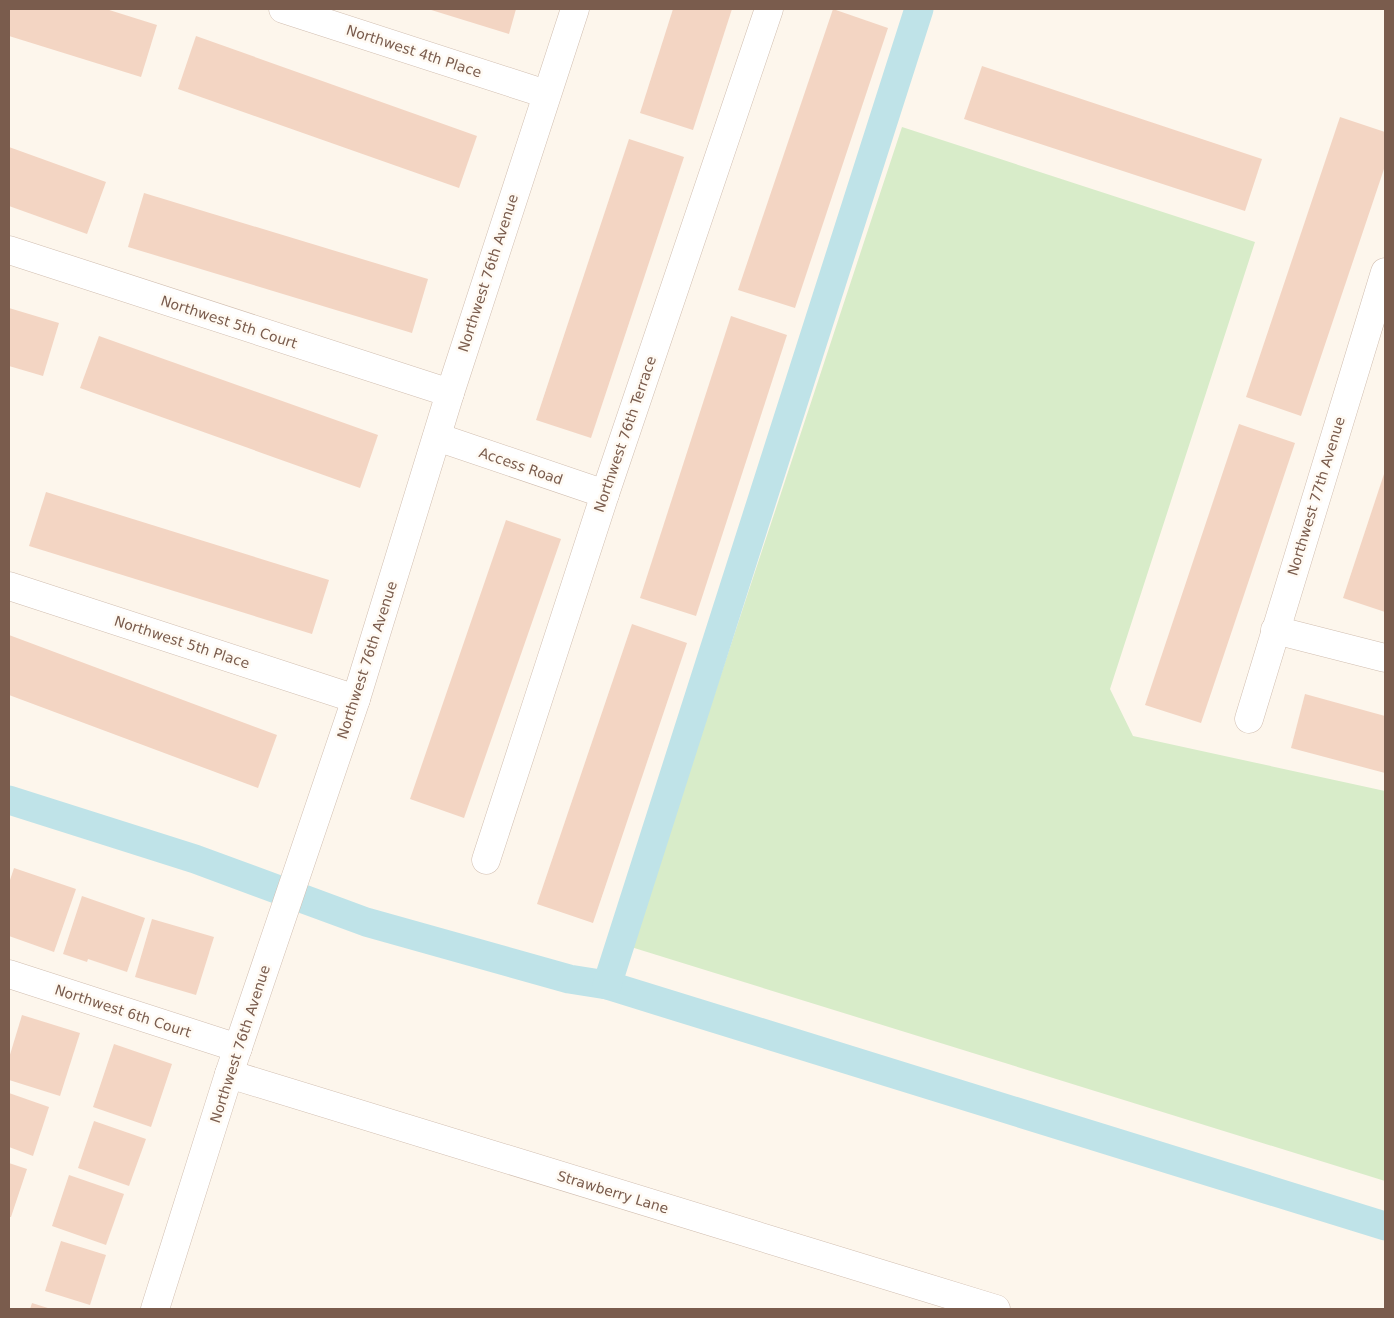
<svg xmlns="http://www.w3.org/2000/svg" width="1394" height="1318" font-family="'DejaVu Sans',sans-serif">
<rect width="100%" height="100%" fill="#fdf6ec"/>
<path fill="#d8ecc9" d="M 902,127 L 1255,242 L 1110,689 L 1133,736 L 1385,791 L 1385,1181 L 631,947 Z"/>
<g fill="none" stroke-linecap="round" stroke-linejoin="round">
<g stroke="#bfe3e8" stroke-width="29">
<path d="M 9,800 L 195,859 L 366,922 L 569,979 L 607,985 L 1385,1226"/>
<path d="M 607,985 L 919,9"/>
</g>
</g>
<g fill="#f3d5c3">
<path d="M 9,9 L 106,9 L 157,25 L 141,77 L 9,36 Z"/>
<path d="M 428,9 L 516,9 L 509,34 Z"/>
<path d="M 673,9 L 732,9 L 693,130 L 640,113 Z"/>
<path d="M 833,9 L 888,28 L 795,308 L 738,290 Z"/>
<path d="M 196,36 L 477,136 L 459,188 L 178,89 Z"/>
<path d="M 982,66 L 1262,159 L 1245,211 L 964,119 Z"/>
<path d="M 1340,117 L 1385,132 L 1385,166 L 1301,416 L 1246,397 Z"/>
<path d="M 629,139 L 684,157 L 591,438 L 536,420 Z"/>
<path d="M 9,147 L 106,182 L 87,234 L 9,206 Z"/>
<path d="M 144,193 L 428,279 L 412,333 L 128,247 Z"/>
<path d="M 9,308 L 59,323 L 43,376 L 9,366 Z"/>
<path d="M 731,316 L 787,335 L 696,616 L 640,598 Z"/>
<path d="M 99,336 L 378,435 L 360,488 L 80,388 Z"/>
<path d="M 1239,424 L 1295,443 L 1201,723 L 1145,705 Z"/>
<path d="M 1385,471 L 1385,612 L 1343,598 Z"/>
<path d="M 46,492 L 329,580 L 312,634 L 29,546 Z"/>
<path d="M 506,520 L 561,539 L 464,818 L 410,799 Z"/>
<path d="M 632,624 L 687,643 L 593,923 L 537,904 Z"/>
<path d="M 9,635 L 277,735 L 258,788 L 9,695 Z"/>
<path d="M 1305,694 L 1385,716 L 1385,773 L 1291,748 Z"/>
<path d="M 14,868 L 76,889 L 54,952 L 9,936 L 9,883 Z"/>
<path d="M 82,896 L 145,918 L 127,972 L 88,959 L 87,962 L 63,954 Z"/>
<path d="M 152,919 L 214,937 L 196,995 L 135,977 Z"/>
<path d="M 22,1015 L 80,1033 L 60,1096 L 9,1080 L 9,1058 Z"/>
<path d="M 114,1044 L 172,1064 L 151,1127 L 93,1107 Z"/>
<path d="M 9,1093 L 49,1107 L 33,1156 L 9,1147 Z"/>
<path d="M 94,1121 L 146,1139 L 129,1186 L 78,1168 Z"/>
<path d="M 9,1163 L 27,1169 L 11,1217 L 9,1217 Z"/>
<path d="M 69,1175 L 124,1194 L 106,1245 L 52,1226 Z"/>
<path d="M 61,1241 L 106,1255 L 90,1305 L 45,1291 Z"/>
<path d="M 32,1303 L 51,1309 L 30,1309 Z"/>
</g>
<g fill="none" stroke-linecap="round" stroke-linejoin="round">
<defs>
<g id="street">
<path d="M 283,9 L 546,94"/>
<path d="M 9,250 L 450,393"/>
<path d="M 437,437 L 605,494"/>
<path d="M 9,586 L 356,699"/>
<path d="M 1275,630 L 1385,658"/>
<path d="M 1249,719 L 1385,272"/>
<path d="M 486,860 L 605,494 L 769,9"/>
<path d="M 9,974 L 238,1048"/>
<path d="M 229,1074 L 996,1309"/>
<path d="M 155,1309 L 229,1074 L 356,699 L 450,393 L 575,9"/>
</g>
</defs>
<use href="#street" stroke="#d1beb0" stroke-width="29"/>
<use href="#street" stroke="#fff" stroke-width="28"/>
</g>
<g text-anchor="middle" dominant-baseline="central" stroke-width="5" stroke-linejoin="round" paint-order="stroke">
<g font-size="14" fill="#7a5c4d" stroke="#fffaf3">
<text transform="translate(414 51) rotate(18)">Northwest 4th Place</text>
<text transform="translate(488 273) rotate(-72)">Northwest 76th Avenue</text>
<text transform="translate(229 322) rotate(18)">Northwest 5th Court</text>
<text transform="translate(625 434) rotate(-71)">Northwest 76th Terrace</text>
<text transform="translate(521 466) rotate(19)">Access Road</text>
<text transform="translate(1316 496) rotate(-73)">Northwest 77th Avenue</text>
<text transform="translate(182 642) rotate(18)">Northwest 5th Place</text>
<text transform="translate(367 660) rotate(-72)">Northwest 76th Avenue</text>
<text transform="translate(123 1011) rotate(18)">Northwest 6th Court</text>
<text transform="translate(240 1044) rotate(-72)">Northwest 76th Avenue</text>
<text transform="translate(613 1192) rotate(17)">Strawberry Lane</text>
</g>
</g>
<rect width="1394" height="1318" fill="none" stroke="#7a5c4d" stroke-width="20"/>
</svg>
